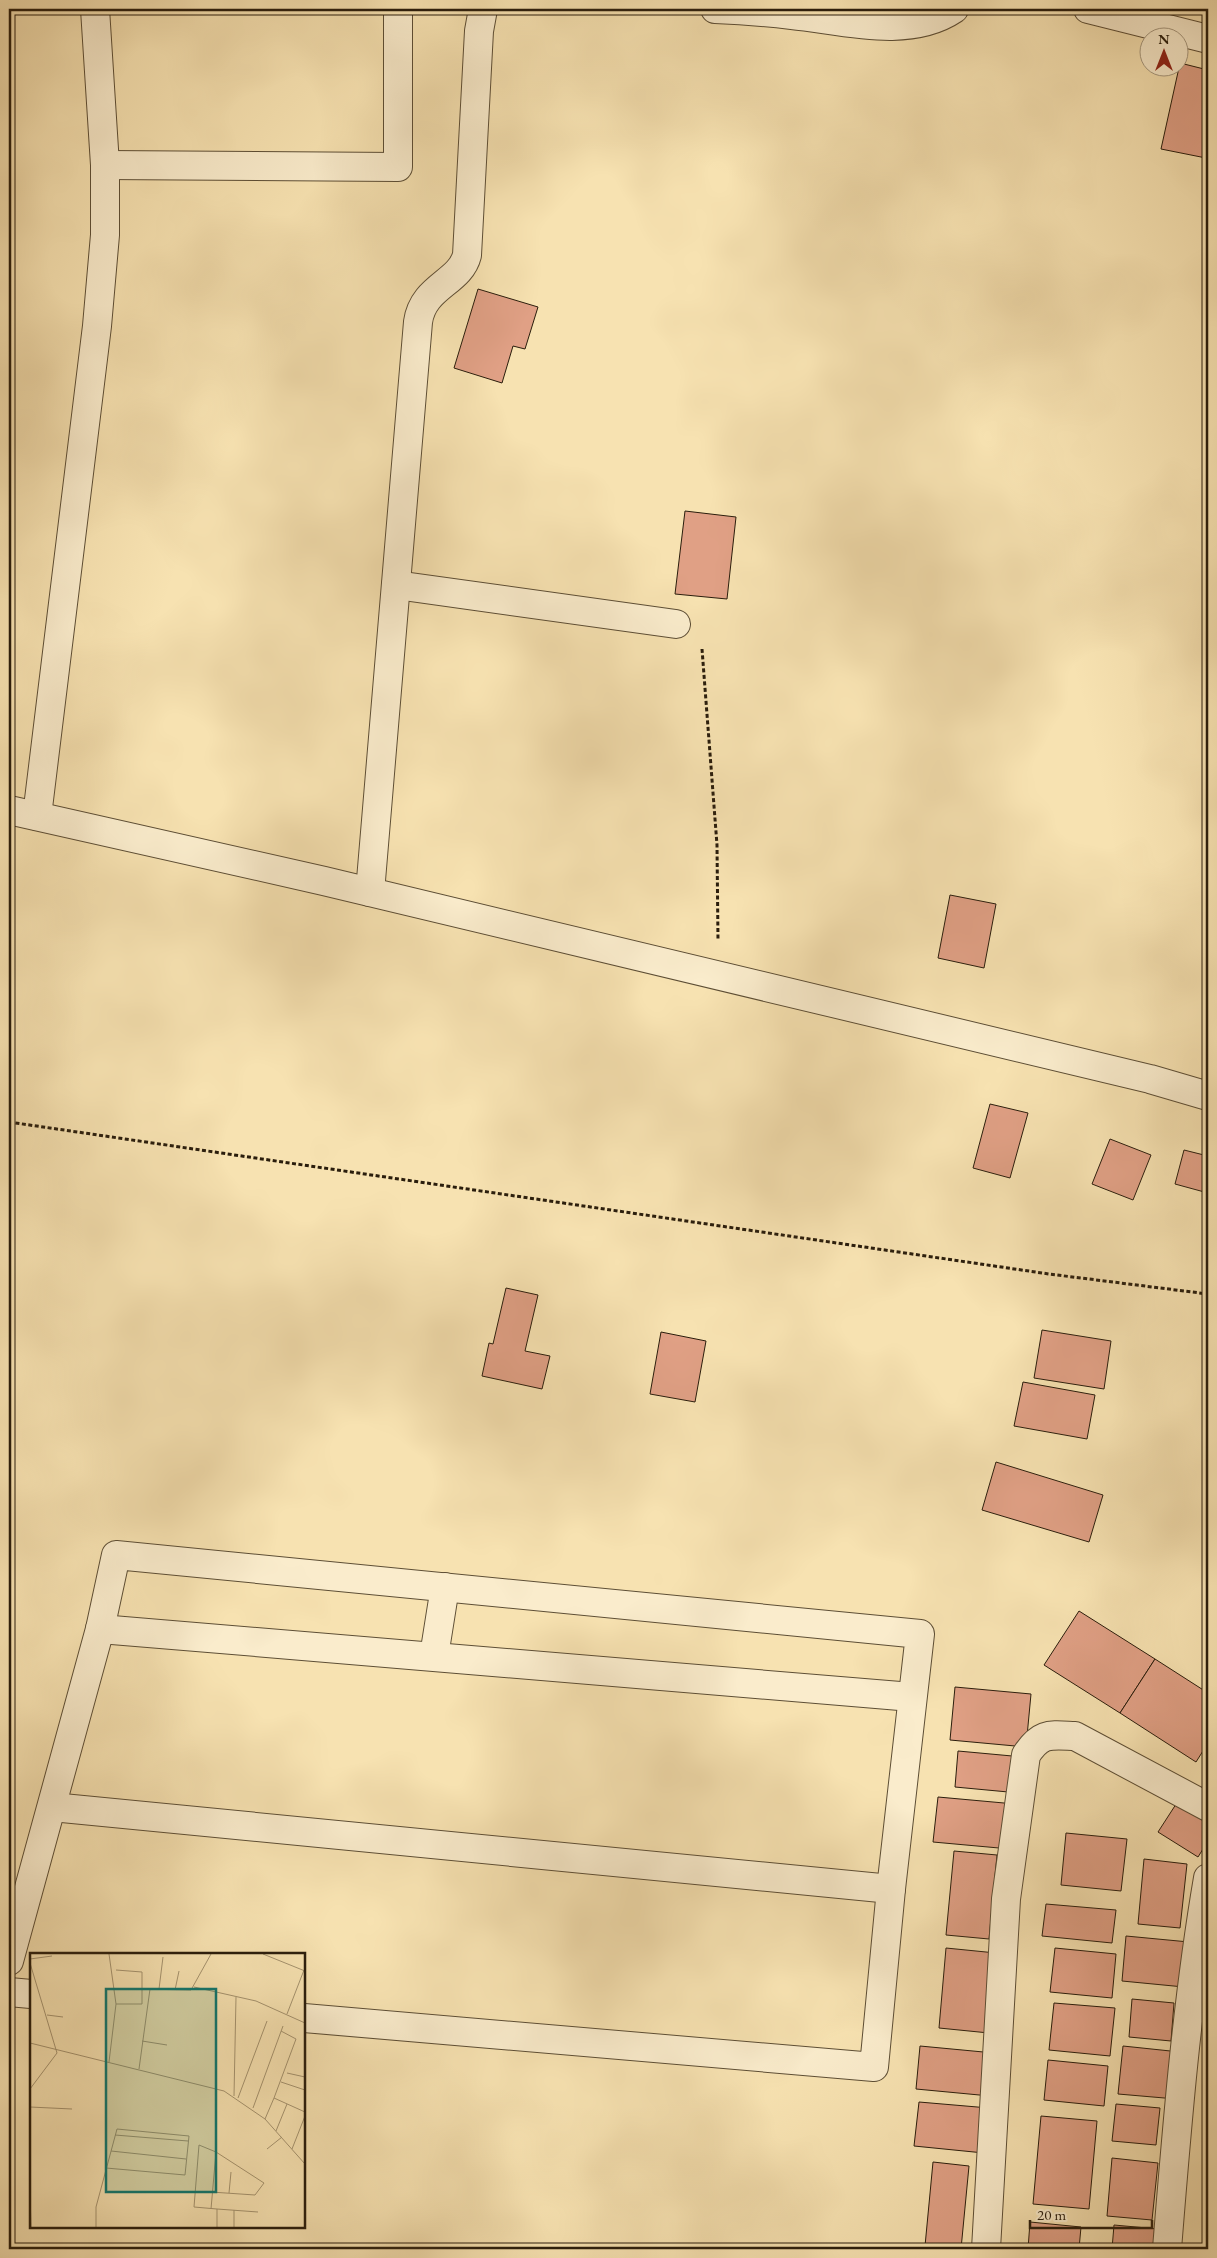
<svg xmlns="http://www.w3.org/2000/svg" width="1217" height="2258" font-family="'EB Garamond',serif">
<rect width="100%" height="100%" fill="#f7e2b1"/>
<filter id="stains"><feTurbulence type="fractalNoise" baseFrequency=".004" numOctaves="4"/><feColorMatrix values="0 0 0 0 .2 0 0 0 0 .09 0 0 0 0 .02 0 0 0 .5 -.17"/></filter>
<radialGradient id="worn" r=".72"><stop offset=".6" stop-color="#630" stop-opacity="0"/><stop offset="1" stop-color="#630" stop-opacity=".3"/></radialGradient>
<g fill="#e0a085" stroke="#2a1d0c">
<path d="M 1180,63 L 1208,70 L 1208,145 L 1206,158 L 1161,149 Z"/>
<path d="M 478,289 L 538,307 L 525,349 L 513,346 L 502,383 L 454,368 Z"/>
<path d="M 685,511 L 736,517 L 727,599 L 675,594 Z"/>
<path d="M 950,895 L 996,904 L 984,968 L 938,958 Z"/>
<path d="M 990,1104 L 1028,1113 L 1010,1178 L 973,1168 Z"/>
<path d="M 1110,1139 L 1151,1155 L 1133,1200 L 1092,1184 Z"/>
<path d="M 1184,1150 L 1208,1156 L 1208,1193 L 1175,1184 Z"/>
<path d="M 506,1288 L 538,1295 L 525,1351 L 550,1356 L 542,1389 L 482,1376 L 489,1343 L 493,1344 Z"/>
<path d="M 1042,1330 L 1111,1341 L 1104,1389 L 1034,1378 Z"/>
<path d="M 661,1332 L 706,1341 L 695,1402 L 650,1394 Z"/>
<path d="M 1023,1382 L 1095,1395 L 1087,1439 L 1014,1426 Z"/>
<path d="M 996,1462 L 1103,1495 L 1089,1542 L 982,1510 Z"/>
<path d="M 1079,1611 L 1155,1659 L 1120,1713 L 1044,1665 Z"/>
<path d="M 1155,1659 L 1208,1693 L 1208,1743 L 1196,1762 L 1120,1713 Z"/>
<path d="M 955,1687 L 1031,1694 L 1026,1747 L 950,1740 Z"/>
<path d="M 958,1751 L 1023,1757 L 1019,1793 L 955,1787 Z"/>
<path d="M 938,1797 L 1015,1804 L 1010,1849 L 933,1842 Z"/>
<path d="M 1180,1798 L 1208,1816 L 1208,1841 L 1198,1857 L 1158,1832 Z"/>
<path d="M 1066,1833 L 1127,1839 L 1121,1891 L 1061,1885 Z"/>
<path d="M 954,1851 L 997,1855 L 989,1939 L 946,1935 Z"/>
<path d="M 1144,1859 L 1187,1864 L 1180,1928 L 1138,1924 Z"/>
<path d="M 1046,1904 L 1116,1910 L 1112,1943 L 1042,1936 Z"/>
<path d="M 1126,1936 L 1189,1942 L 1184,1987 L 1122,1981 Z"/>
<path d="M 946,1948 L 996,1953 L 989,2033 L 939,2028 Z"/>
<path d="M 1055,1948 L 1116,1954 L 1112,1998 L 1050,1992 Z"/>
<path d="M 1132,1999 L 1174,2003 L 1171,2041 L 1129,2037 Z"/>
<path d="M 1054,2003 L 1115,2008 L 1110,2056 L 1049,2050 Z"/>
<path d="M 920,2046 L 994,2053 L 990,2096 L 916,2089 Z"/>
<path d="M 1123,2046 L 1180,2052 L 1176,2099 L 1118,2094 Z"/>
<path d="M 1048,2060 L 1108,2066 L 1104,2106 L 1044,2100 Z"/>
<path d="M 919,2102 L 989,2108 L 984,2153 L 914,2146 Z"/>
<path d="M 1116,2104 L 1160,2108 L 1156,2145 L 1112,2141 Z"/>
<path d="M 1041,2116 L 1097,2121 L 1089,2209 L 1033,2204 Z"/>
<path d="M 1112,2158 L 1158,2163 L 1152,2220 L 1107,2216 Z"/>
<path d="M 933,2162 L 969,2166 L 961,2249 L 925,2246 Z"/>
<path d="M 1030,2222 L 1081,2227 L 1079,2249 L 1028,2249 Z"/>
<path d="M 1114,2225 L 1158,2229 L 1156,2249 L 1112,2249 Z"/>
</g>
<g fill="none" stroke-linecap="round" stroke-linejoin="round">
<defs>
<g id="minor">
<path d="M 715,9 C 741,10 766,12 792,15 C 842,20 908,40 954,9"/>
<path d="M 1088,9 L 1208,39"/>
<path d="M 105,165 L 398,167 L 398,9"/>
<path d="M 396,585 L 676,624"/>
<path d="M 9,810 L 324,881 L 1150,1079 L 1208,1096"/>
<path d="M 37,816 L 97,326 L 105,235 L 105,165 L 95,9"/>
<path d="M 370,892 L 418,322 C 423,286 460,283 467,255 L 479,31 L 483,9"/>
<path d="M 100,1629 L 912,1697"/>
<path d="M 434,1656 L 445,1587"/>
<path d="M 52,1807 L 891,1889"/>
<path d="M 9,1961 L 100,1629 L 116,1555 L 920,1634 L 891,1889 L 874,2067 L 304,2018"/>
<path d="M 9,1992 L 31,1994"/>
<path d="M 986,2249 L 1006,1899 L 1026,1755 C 1041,1732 1050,1735 1075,1736 L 1208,1807"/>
<path d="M 1167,2249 C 1177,2125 1187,2001 1208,1878"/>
</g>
</defs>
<use href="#minor" stroke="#5d4e35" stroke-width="30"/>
<g stroke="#2a1d0c" stroke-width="3" stroke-dasharray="4 2.5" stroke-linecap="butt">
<path d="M 702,649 L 717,845 L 718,940"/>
<path d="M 9,1122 L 1049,1274 L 1208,1294"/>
</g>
<use href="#minor" stroke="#faeccc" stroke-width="28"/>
</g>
<g transform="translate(30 1953)">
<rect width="275" height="275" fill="#f7e2b1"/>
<path fill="none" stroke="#a5936f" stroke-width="1" d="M 79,1 L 86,51 L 79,109M 233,1 L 275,18M 0,6 L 22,3M 0,10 L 27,100 L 0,136M 164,34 L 226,48 L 275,70M 112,36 L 161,37 L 181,1M 129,36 L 133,4M 145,37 L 149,18M 86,51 L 112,51 L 112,19 L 86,17M 257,61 L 274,17M 17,62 L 33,64M 112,88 L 137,92M 0,90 L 194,138 L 235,166 L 275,211M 109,116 L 120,36M 257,120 L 275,124M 251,129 L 275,137M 204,143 L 206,44M 208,145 L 237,68M 244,145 L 266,86 L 251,78M 0,154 L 42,156M 223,155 L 253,73M 235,166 L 244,145 L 275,159M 246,178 L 257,151M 85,182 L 158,188M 237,196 L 252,184M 262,196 L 275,163M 81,198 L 156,206M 181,239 L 225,242 L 234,230 L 186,199 L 169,192 L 164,254 L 187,256 L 187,274M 0,240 L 1,274M 199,240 L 201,219M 181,256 L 186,199M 187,256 L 228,259M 66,274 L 66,254 L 87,176 L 159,183 L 155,222 L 76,215M 204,274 L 204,257"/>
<path fill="#0f766e" fill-opacity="0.15" stroke="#0f766e" stroke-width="2.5" d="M 76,36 L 186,36 L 186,239 L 76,239 Z"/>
<rect width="275" height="275" fill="none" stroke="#2a1d0c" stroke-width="2.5"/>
</g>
<rect width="1217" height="2258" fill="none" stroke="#f7e2b1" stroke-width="30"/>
<rect x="10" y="10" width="1197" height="2238" fill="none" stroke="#2a1d0c" stroke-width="2.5"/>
<rect x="15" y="15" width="1187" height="2228" fill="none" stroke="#2a1d0c"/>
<g transform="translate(1164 52)"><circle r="24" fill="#faeccc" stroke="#a7997f"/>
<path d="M0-4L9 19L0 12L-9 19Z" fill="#8f2418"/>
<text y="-8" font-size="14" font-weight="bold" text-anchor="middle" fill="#2a1d0c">N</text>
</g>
<path d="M1030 2220v8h122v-8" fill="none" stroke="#2a1d0c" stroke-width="2.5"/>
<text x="1037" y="2220" font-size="15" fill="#2a1d0c" stroke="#faeccc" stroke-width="4" paint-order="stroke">20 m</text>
<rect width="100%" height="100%" filter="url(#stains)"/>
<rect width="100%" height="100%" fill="url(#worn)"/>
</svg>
